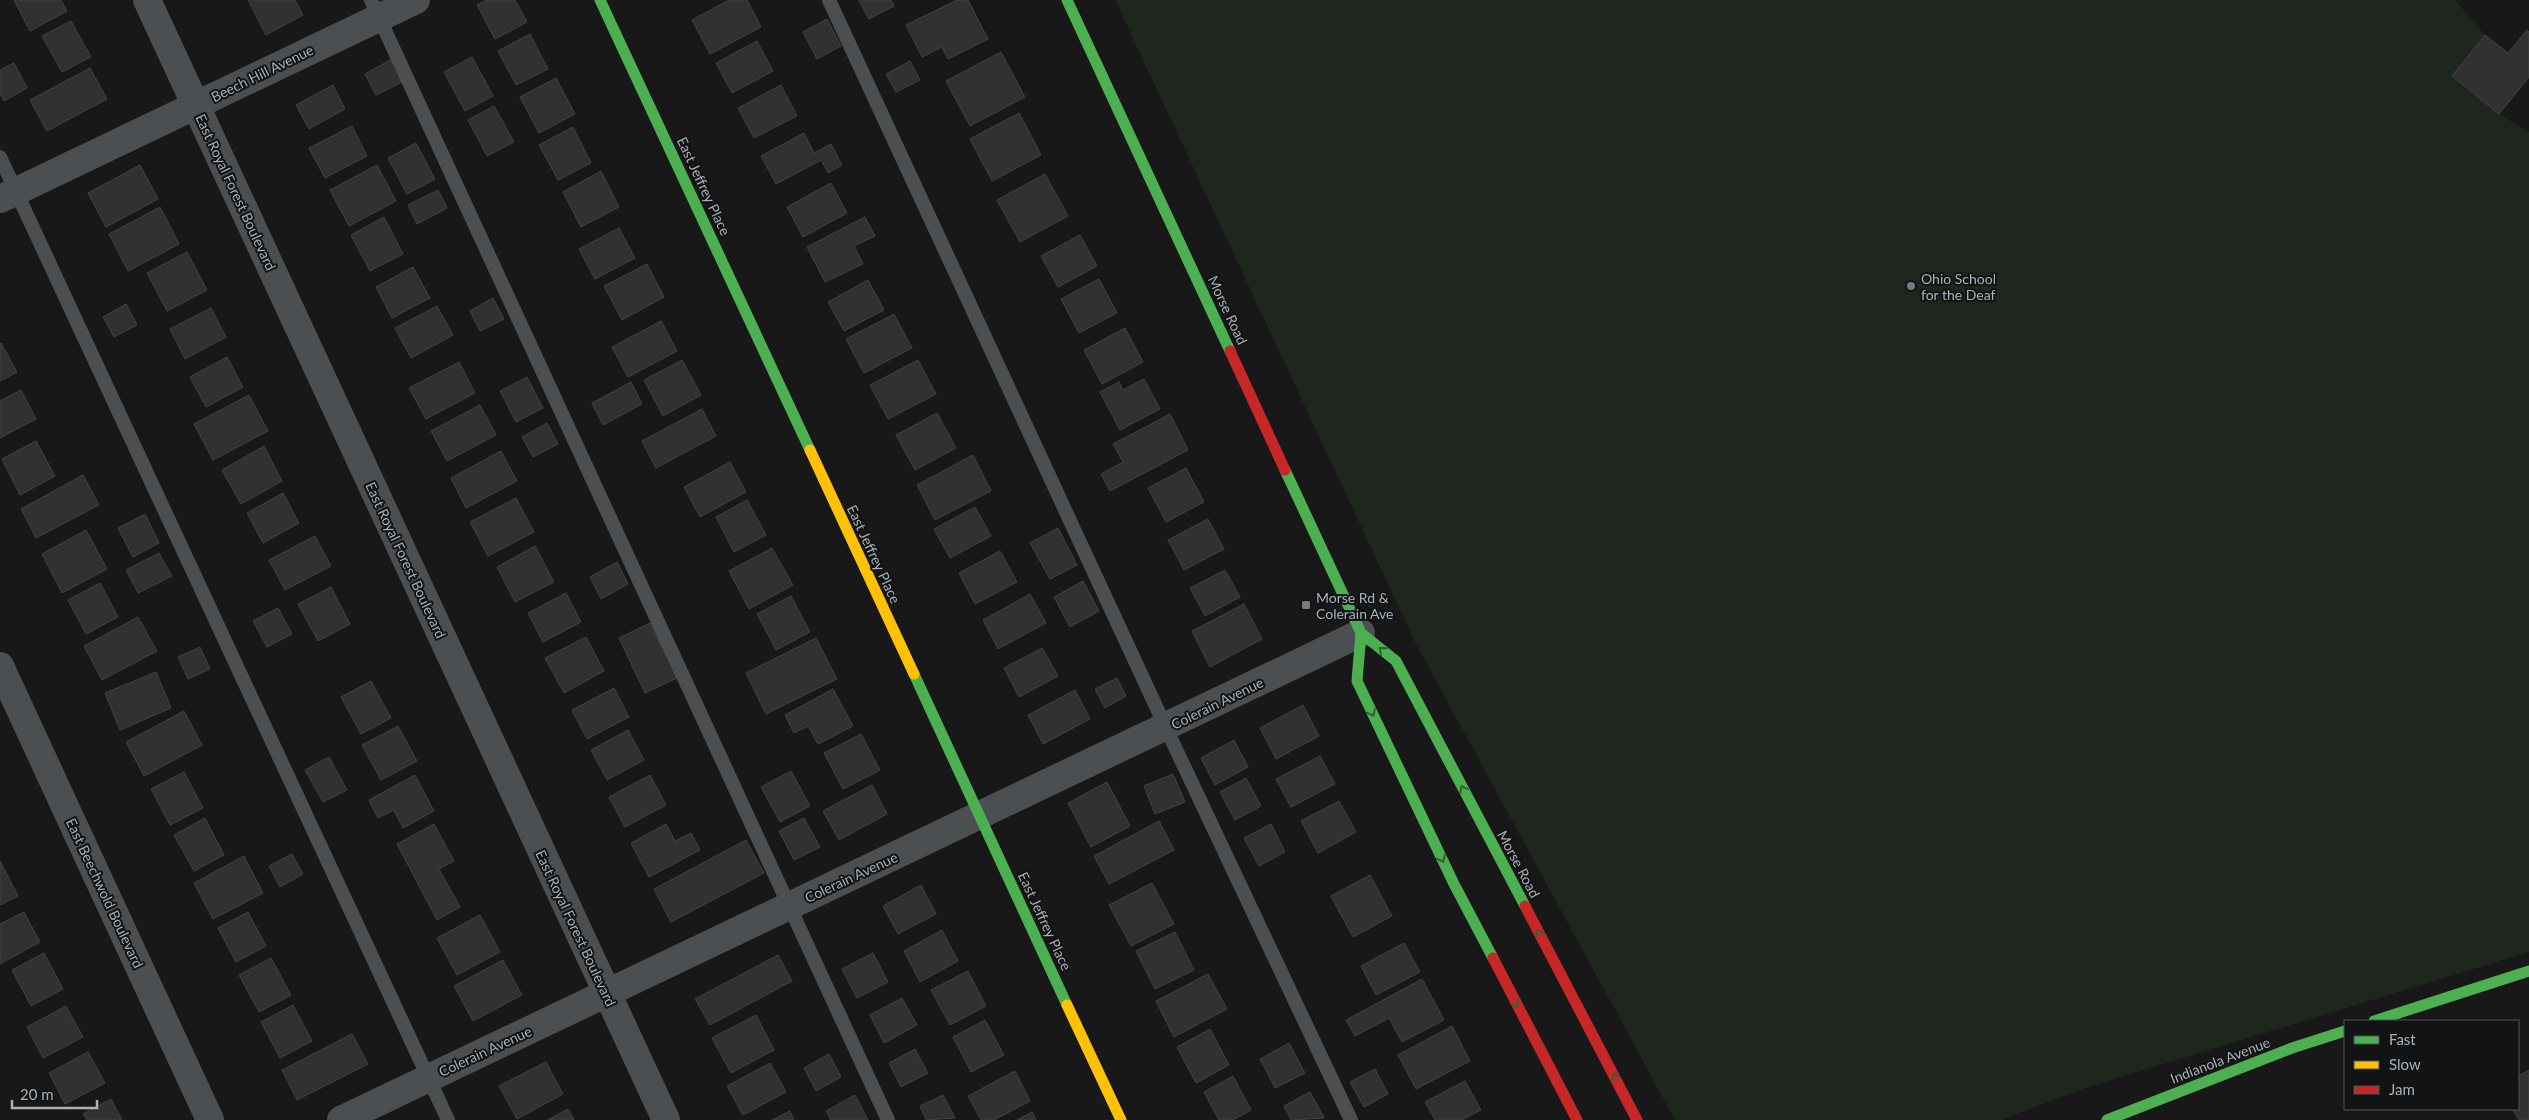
<svg xmlns="http://www.w3.org/2000/svg" width="2529" height="1120" font-family="Lato,sans-serif">
<rect width="100%" height="100%" fill="#181818"/>
<path fill="#1e261e" d="M 1115,0 L 2455,0 L 2485,35 L 2452,76 L 2499,114 L 2529,132 L 2529,952 L 2088,1087 L 2001,1120 L 1675,1120 L 1416,644 Z"/>
<g fill="#313132" stroke="#404344">
<path d="M 14,0 L 61,0 L 67,11 L 30,31 Z"/>
<path d="M 248,0 L 295,0 L 303,15 L 266,35 Z"/>
<path d="M 487,0 L 515,0 L 527,22 L 495,39 L 477,5 Z"/>
<path d="M 729,0 L 747,0 L 761,27 L 710,54 L 692,20 Z"/>
<path d="M 859,0 L 891,0 L 894,6 L 869,19 Z"/>
<path d="M 957,0 L 968,0 L 988,39 L 948,59 L 942,47 L 922,57 L 906,25 Z"/>
<path d="M 827,19 L 841,46 L 817,59 L 803,32 Z"/>
<path d="M 71,21 L 91,57 L 62,72 L 42,36 Z"/>
<path d="M 2527,30 L 2529,32 L 2529,77 L 2499,114 L 2452,76 L 2485,35 L 2508,53 Z"/>
<path d="M 530,34 L 548,69 L 516,85 L 498,51 Z"/>
<path d="M 757,41 L 773,71 L 732,93 L 716,63 Z"/>
<path d="M 1001,52 L 1025,97 L 970,126 L 946,81 Z"/>
<path d="M 472,57 L 493,96 L 465,111 L 444,72 Z"/>
<path d="M 392,59 L 404,81 L 376,95 L 365,74 Z"/>
<path d="M 910,61 L 920,80 L 896,92 L 886,74 Z"/>
<path d="M 14,63 L 27,88 L 4,101 L 0,94 L 0,70 Z"/>
<path d="M 90,68 L 107,99 L 47,131 L 30,100 Z"/>
<path d="M 556,78 L 575,114 L 539,133 L 520,97 Z"/>
<path d="M 333,85 L 345,109 L 309,129 L 296,105 Z"/>
<path d="M 781,85 L 797,116 L 754,138 L 738,108 Z"/>
<path d="M 494,106 L 514,142 L 487,156 L 468,120 Z"/>
<path d="M 1019,113 L 1041,155 L 992,181 L 970,139 Z"/>
<path d="M 352,126 L 367,156 L 325,178 L 309,148 Z"/>
<path d="M 573,127 L 591,163 L 558,180 L 539,145 Z"/>
<path d="M 804,133 L 814,153 L 831,144 L 842,165 L 828,173 L 821,160 L 776,184 L 761,156 Z"/>
<path d="M 416,143 L 435,179 L 407,194 L 388,158 Z"/>
<path d="M 140,165 L 158,199 L 106,227 L 88,193 Z"/>
<path d="M 377,165 L 396,201 L 349,226 L 330,190 Z"/>
<path d="M 601,171 L 619,207 L 581,227 L 563,192 Z"/>
<path d="M 1045,174 L 1068,216 L 1020,242 L 997,200 Z"/>
<path d="M 831,183 L 847,213 L 803,237 L 787,207 Z"/>
<path d="M 438,190 L 447,208 L 417,224 L 408,205 Z"/>
<path d="M 160,207 L 179,244 L 128,271 L 109,234 Z"/>
<path d="M 384,217 L 403,254 L 370,271 L 351,235 Z"/>
<path d="M 865,217 L 875,236 L 854,246 L 863,264 L 825,282 L 807,247 Z"/>
<path d="M 619,228 L 635,258 L 595,279 L 579,249 Z"/>
<path d="M 1080,235 L 1097,266 L 1058,287 L 1041,256 Z"/>
<path d="M 187,252 L 207,290 L 167,311 L 147,273 Z"/>
<path d="M 647,264 L 664,297 L 622,320 L 604,286 Z"/>
<path d="M 413,267 L 430,298 L 392,318 L 376,287 Z"/>
<path d="M 1099,279 L 1117,313 L 1079,333 L 1061,299 Z"/>
<path d="M 868,280 L 884,310 L 844,331 L 828,302 Z"/>
<path d="M 493,298 L 504,319 L 480,331 L 470,311 Z"/>
<path d="M 126,304 L 137,325 L 114,337 L 103,317 Z"/>
<path d="M 437,306 L 453,335 L 411,358 L 395,328 Z"/>
<path d="M 211,308 L 226,337 L 185,359 L 170,329 Z"/>
<path d="M 894,314 L 912,348 L 864,373 L 846,339 Z"/>
<path d="M 661,321 L 677,351 L 628,377 L 612,347 Z"/>
<path d="M 1125,328 L 1143,362 L 1102,384 L 1084,350 Z"/>
<path d="M 1,343 L 17,372 L 0,381 L 0,344 Z"/>
<path d="M 227,357 L 243,387 L 206,407 L 190,377 Z"/>
<path d="M 682,360 L 701,395 L 663,416 L 644,380 Z"/>
<path d="M 918,360 L 936,394 L 888,419 L 870,385 Z"/>
<path d="M 459,362 L 475,393 L 426,419 L 409,388 Z"/>
<path d="M 527,377 L 543,408 L 516,422 L 500,391 Z"/>
<path d="M 1144,379 L 1160,409 L 1120,430 L 1100,392 L 1119,382 L 1123,390 Z"/>
<path d="M 631,382 L 642,404 L 603,425 L 592,403 Z"/>
<path d="M 21,390 L 36,419 L 0,438 L 0,401 Z"/>
<path d="M 249,395 L 268,431 L 213,460 L 194,424 Z"/>
<path d="M 480,405 L 496,435 L 447,461 L 431,431 Z"/>
<path d="M 702,409 L 716,436 L 656,468 L 642,441 Z"/>
<path d="M 937,413 L 956,448 L 915,470 L 896,435 Z"/>
<path d="M 1170,414 L 1188,450 L 1110,491 L 1101,474 L 1123,462 L 1113,444 Z"/>
<path d="M 547,423 L 558,444 L 533,457 L 522,437 Z"/>
<path d="M 36,441 L 55,476 L 20,495 L 2,459 Z"/>
<path d="M 264,446 L 282,481 L 241,504 L 222,470 Z"/>
<path d="M 501,451 L 517,481 L 466,508 L 451,478 Z"/>
<path d="M 973,455 L 991,491 L 935,520 L 917,485 Z"/>
<path d="M 730,462 L 746,492 L 700,517 L 684,487 Z"/>
<path d="M 1186,468 L 1204,502 L 1166,522 L 1148,488 Z"/>
<path d="M 83,475 L 99,505 L 36,538 L 21,509 Z"/>
<path d="M 283,493 L 299,523 L 263,543 L 247,513 Z"/>
<path d="M 516,498 L 534,532 L 488,556 L 470,522 Z"/>
<path d="M 747,500 L 766,535 L 734,552 L 716,517 Z"/>
<path d="M 975,507 L 991,536 L 950,558 L 934,529 Z"/>
<path d="M 145,514 L 159,543 L 133,557 L 118,528 Z"/>
<path d="M 1208,519 L 1224,549 L 1184,570 L 1168,540 Z"/>
<path d="M 1058,528 L 1077,565 L 1050,579 L 1030,543 Z"/>
<path d="M 86,530 L 107,569 L 62,593 L 42,554 Z"/>
<path d="M 315,536 L 331,566 L 285,590 L 269,560 Z"/>
<path d="M 535,546 L 554,582 L 515,602 L 497,567 Z"/>
<path d="M 772,548 L 793,585 L 749,609 L 729,571 Z"/>
<path d="M 1000,551 L 1017,582 L 975,604 L 959,573 Z"/>
<path d="M 159,553 L 172,576 L 138,593 L 126,570 Z"/>
<path d="M 617,562 L 628,584 L 601,599 L 590,577 Z"/>
<path d="M 1225,570 L 1240,597 L 1205,616 L 1190,588 Z"/>
<path d="M 1083,581 L 1099,611 L 1070,627 L 1054,597 Z"/>
<path d="M 100,583 L 118,617 L 86,634 L 68,600 Z"/>
<path d="M 331,587 L 350,624 L 318,641 L 298,604 Z"/>
<path d="M 566,593 L 581,622 L 543,642 L 528,613 Z"/>
<path d="M 1030,594 L 1046,623 L 998,649 L 983,620 Z"/>
<path d="M 791,596 L 810,632 L 776,650 L 757,614 Z"/>
<path d="M 1244,604 L 1262,639 L 1210,667 L 1192,631 Z"/>
<path d="M 278,608 L 292,634 L 267,647 L 253,621 Z"/>
<path d="M 138,617 L 157,651 L 102,680 L 84,646 Z"/>
<path d="M 650,623 L 677,678 L 645,693 L 619,638 Z"/>
<path d="M 586,637 L 604,671 L 564,693 L 545,658 Z"/>
<path d="M 816,638 L 837,679 L 766,714 L 746,673 Z"/>
<path d="M 200,647 L 210,669 L 188,679 L 178,657 Z"/>
<path d="M 1042,648 L 1058,676 L 1019,697 L 1004,668 Z"/>
<path d="M 156,672 L 171,708 L 120,730 L 105,693 Z"/>
<path d="M 1117,678 L 1126,696 L 1105,708 L 1095,689 Z"/>
<path d="M 371,681 L 391,718 L 361,734 L 341,697 Z"/>
<path d="M 614,688 L 629,717 L 587,739 L 572,710 Z"/>
<path d="M 833,689 L 853,726 L 818,744 L 808,726 L 794,733 L 785,715 Z"/>
<path d="M 1075,690 L 1090,719 L 1043,744 L 1028,715 Z"/>
<path d="M 1303,705 L 1319,736 L 1276,759 L 1260,728 Z"/>
<path d="M 184,711 L 202,745 L 144,776 L 126,742 Z"/>
<path d="M 398,726 L 417,761 L 381,780 L 362,745 Z"/>
<path d="M 628,730 L 644,760 L 607,780 L 591,750 Z"/>
<path d="M 861,734 L 880,770 L 843,789 L 824,753 Z"/>
<path d="M 1234,740 L 1248,767 L 1215,785 L 1201,758 Z"/>
<path d="M 1320,756 L 1335,784 L 1291,807 L 1276,779 Z"/>
<path d="M 329,757 L 347,790 L 323,802 L 305,770 Z"/>
<path d="M 791,771 L 810,806 L 780,822 L 761,787 Z"/>
<path d="M 184,772 L 203,808 L 170,825 L 151,789 Z"/>
<path d="M 1173,774 L 1185,802 L 1155,814 L 1144,786 Z"/>
<path d="M 415,775 L 434,811 L 403,828 L 394,810 L 378,818 L 369,800 Z"/>
<path d="M 650,775 L 666,805 L 625,827 L 609,797 Z"/>
<path d="M 1246,778 L 1261,806 L 1235,820 L 1220,792 Z"/>
<path d="M 1107,782 L 1130,826 L 1091,847 L 1068,803 Z"/>
<path d="M 872,785 L 887,814 L 839,840 L 823,811 Z"/>
<path d="M 1339,801 L 1356,832 L 1318,853 L 1301,821 Z"/>
<path d="M 205,818 L 224,855 L 194,871 L 174,835 Z"/>
<path d="M 804,818 L 820,847 L 794,860 L 779,831 Z"/>
<path d="M 1159,821 L 1174,850 L 1109,884 L 1094,856 Z"/>
<path d="M 434,824 L 454,861 L 439,869 L 460,907 L 437,920 L 397,844 Z"/>
<path d="M 666,824 L 675,841 L 691,833 L 700,850 L 649,877 L 631,843 Z"/>
<path d="M 1271,824 L 1285,852 L 1259,866 L 1244,838 Z"/>
<path d="M 746,840 L 764,873 L 671,922 L 654,889 Z"/>
<path d="M 292,854 L 303,874 L 280,887 L 269,866 Z"/>
<path d="M 244,856 L 263,893 L 213,919 L 194,883 Z"/>
<path d="M 0,861 L 18,896 L 0,905 Z"/>
<path d="M 1370,875 L 1392,916 L 1353,937 L 1331,896 Z"/>
<path d="M 1152,883 L 1174,924 L 1131,946 L 1109,905 Z"/>
<path d="M 921,885 L 936,914 L 898,934 L 883,906 Z"/>
<path d="M 24,912 L 40,942 L 0,964 L 0,924 Z"/>
<path d="M 248,912 L 266,946 L 236,962 L 218,928 Z"/>
<path d="M 480,915 L 500,952 L 457,975 L 437,938 Z"/>
<path d="M 942,930 L 958,961 L 920,982 L 904,951 Z"/>
<path d="M 1175,932 L 1194,970 L 1155,989 L 1136,951 Z"/>
<path d="M 1404,943 L 1420,972 L 1376,995 L 1361,966 Z"/>
<path d="M 44,953 L 63,989 L 31,1006 L 12,970 Z"/>
<path d="M 873,953 L 888,982 L 857,998 L 842,969 Z"/>
<path d="M 778,955 L 792,981 L 710,1025 L 695,999 Z"/>
<path d="M 271,958 L 291,995 L 259,1012 L 239,975 Z"/>
<path d="M 503,960 L 522,995 L 473,1021 L 454,986 Z"/>
<path d="M 968,971 L 986,1006 L 950,1025 L 931,990 Z"/>
<path d="M 1208,974 L 1227,1009 L 1174,1037 L 1156,1001 Z"/>
<path d="M 1422,979 L 1444,1020 L 1402,1042 L 1389,1018 L 1355,1036 L 1346,1020 Z"/>
<path d="M 902,998 L 917,1025 L 884,1043 L 870,1015 Z"/>
<path d="M 293,1005 L 312,1041 L 280,1058 L 261,1022 Z"/>
<path d="M 66,1006 L 83,1037 L 43,1058 L 27,1027 Z"/>
<path d="M 756,1015 L 774,1050 L 731,1073 L 712,1038 Z"/>
<path d="M 985,1020 L 1004,1055 L 971,1072 L 953,1037 Z"/>
<path d="M 1452,1026 L 1470,1061 L 1416,1089 L 1398,1055 Z"/>
<path d="M 1210,1029 L 1229,1065 L 1196,1083 L 1177,1047 Z"/>
<path d="M 352,1034 L 368,1064 L 297,1100 L 282,1070 Z"/>
<path d="M 1289,1043 L 1305,1073 L 1275,1088 L 1260,1059 Z"/>
<path d="M 915,1049 L 928,1073 L 901,1087 L 889,1063 Z"/>
<path d="M 88,1052 L 105,1083 L 65,1104 L 49,1073 Z"/>
<path d="M 829,1054 L 841,1077 L 816,1091 L 804,1068 Z"/>
<path d="M 546,1062 L 563,1094 L 517,1119 L 499,1086 Z"/>
<path d="M 770,1063 L 786,1092 L 743,1115 L 727,1086 Z"/>
<path d="M 1375,1069 L 1388,1094 L 1364,1107 L 1350,1082 Z"/>
<path d="M 2529,1070 L 2529,1120 L 2519,1120 L 2512,1109 L 2518,1109 L 2518,1076 Z"/>
<path d="M 1015,1071 L 1030,1101 L 994,1120 L 981,1120 L 968,1096 Z"/>
<path d="M 1233,1076 L 1251,1110 L 1233,1120 L 1219,1120 L 1204,1092 Z"/>
<path d="M 1465,1081 L 1481,1110 L 1462,1120 L 1435,1120 L 1425,1102 Z"/>
<path d="M 1310,1092 L 1324,1118 L 1291,1120 L 1284,1106 Z"/>
<path d="M 855,1095 L 868,1120 L 831,1120 L 826,1111 Z"/>
<path d="M 943,1095 L 955,1118 L 926,1120 L 920,1106 Z"/>
<path d="M 111,1099 L 122,1120 L 87,1120 L 83,1114 Z"/>
<path d="M 568,1109 L 574,1120 L 548,1120 Z"/>
<path d="M 790,1111 L 794,1120 L 772,1120 Z"/>
<path d="M 1032,1112 L 1036,1120 L 1017,1120 Z"/>
</g>
<g fill="none" stroke-linecap="round" stroke-linejoin="round">
<g stroke="#4c4f51" stroke-width="14">
<path d="M 371,0 L 888,1120"/>
<path d="M 829,0 L 1166,728 L 1351,1120"/>
<path d="M 0,157 L 448,1120"/>
</g>
<g stroke="#4c4f51" stroke-width="28">
<path d="M 147,0 L 666,1120"/>
<path d="M 0,199 L 416,0"/>
<path d="M 0,666 L 210,1120"/>
<path d="M 341,1120 L 1361,633"/>
</g>
<g stroke="#4caf50" stroke-width="11">
<path d="M 600,0 L 810,450"/>
<path d="M 1067,0 L 1230,351"/>
<path d="M 1285,470 L 1361,633 L 1396,661 L 1525,906"/>
<path d="M 1361,633 L 1357,681 L 1454,884 L 1493,958"/>
<path d="M 914,674 L 1067,1005"/>
<path d="M 2374,1021 L 2529,971"/>
<path d="M 2107,1120 L 2292,1048 L 2345,1031"/>
</g>
<g stroke="#ffc107" stroke-width="11">
<path d="M 810,450 L 914,674"/>
<path d="M 1067,1005 L 1121,1120"/>
</g>
<g stroke="#c62828" stroke-width="11">
<path d="M 1230,351 L 1285,470"/>
<path d="M 1525,906 L 1637,1120"/>
<path d="M 1493,958 L 1577,1120"/>
</g>
</g>
<defs><path id="oneway-chevron" d="M-2-3.5L2.5 0L-2 3.5" fill="none" stroke-width="1.6" stroke-linecap="round" stroke-linejoin="round" transform="scale(1.25)"/></defs>
<g stroke="#2f6132">
<use href="#oneway-chevron" transform="translate(1382 650) rotate(-141)"/>
<use href="#oneway-chevron" transform="translate(1372 713) rotate(64)"/>
<use href="#oneway-chevron" transform="translate(1463 789) rotate(-118)"/>
<use href="#oneway-chevron" transform="translate(1442 859) rotate(64)"/>
<use href="#oneway-chevron" transform="translate(1539 933) rotate(-118)"/>
<use href="#oneway-chevron" transform="translate(1516 1004) rotate(63)"/>
<use href="#oneway-chevron" transform="translate(1615 1077) rotate(-117)"/>
</g>
<g fill="#767b81" stroke="#121314" stroke-width="2">
<circle cx="1911" cy="286" r="5"/>
<rect x="1301" y="600" width="10" height="10" rx="2.5"/>
</g>
<g text-anchor="middle" dominant-baseline="central" stroke-width="4" stroke-linejoin="round" paint-order="stroke">
<g font-size="14" fill="#a9b1b9" stroke="#121314">
<text transform="translate(262 73) rotate(-26)">Beech Hill Avenue</text>
<text transform="translate(704 186) rotate(65)">East Jeffrey Place</text>
<text transform="translate(236 192) rotate(65)">East Royal Forest Boulevard</text>
<text transform="translate(1228 310) rotate(65)">Morse Road</text>
<text transform="translate(874 554) rotate(65)">East Jeffrey Place</text>
<text transform="translate(406 560) rotate(65)">East Royal Forest Boulevard</text>
<text transform="translate(1217 703) rotate(-26)">Colerain Avenue</text>
<text transform="translate(1519 864) rotate(62)">Morse Road</text>
<text transform="translate(851 877) rotate(-25)">Colerain Avenue</text>
<text transform="translate(105 893) rotate(65)">East Beechwold Boulevard</text>
<text transform="translate(1045 921) rotate(65)">East Jeffrey Place</text>
<text transform="translate(576 928) rotate(65)">East Royal Forest Boulevard</text>
<text transform="translate(485 1051) rotate(-25)">Colerain Avenue</text>
<text transform="translate(2220 1060) rotate(-21)">Indianola Avenue</text>
</g>
<g font-size="14" fill="#a9b1b9" stroke="#121314" text-anchor="start">
<text x="1921" y="278">Ohio School<tspan x="1921" dy="16">for the Deaf</tspan></text>
<text x="1316" y="597">Morse Rd &amp;<tspan x="1316" dy="16">Colerain Ave</tspan></text>
</g>
</g>
<rect x="2344" y="1020" width="175" height="90" fill="#121314" stroke="#4e5256"/>
<rect x="2354" y="1036" width="25" height="8" fill="#4caf50" stroke="#4e5256"/>
<text x="2389" y="1045" font-size="15" fill="#a9b1b9">Fast</text>
<rect x="2354" y="1061" width="25" height="8" fill="#ffc107" stroke="#4e5256"/>
<text x="2389" y="1070" font-size="15" fill="#a9b1b9">Slow</text>
<rect x="2354" y="1086" width="25" height="8" fill="#c62828" stroke="#4e5256"/>
<text x="2389" y="1095" font-size="15" fill="#a9b1b9">Jam</text>
<path d="M12 1100v8h85v-8" fill="none" stroke="#a9b1b9" stroke-width="2.5"/>
<text x="20" y="1100" font-size="15" fill="#a9b1b9" stroke="#121314" stroke-width="4" paint-order="stroke">20 m</text>
</svg>
